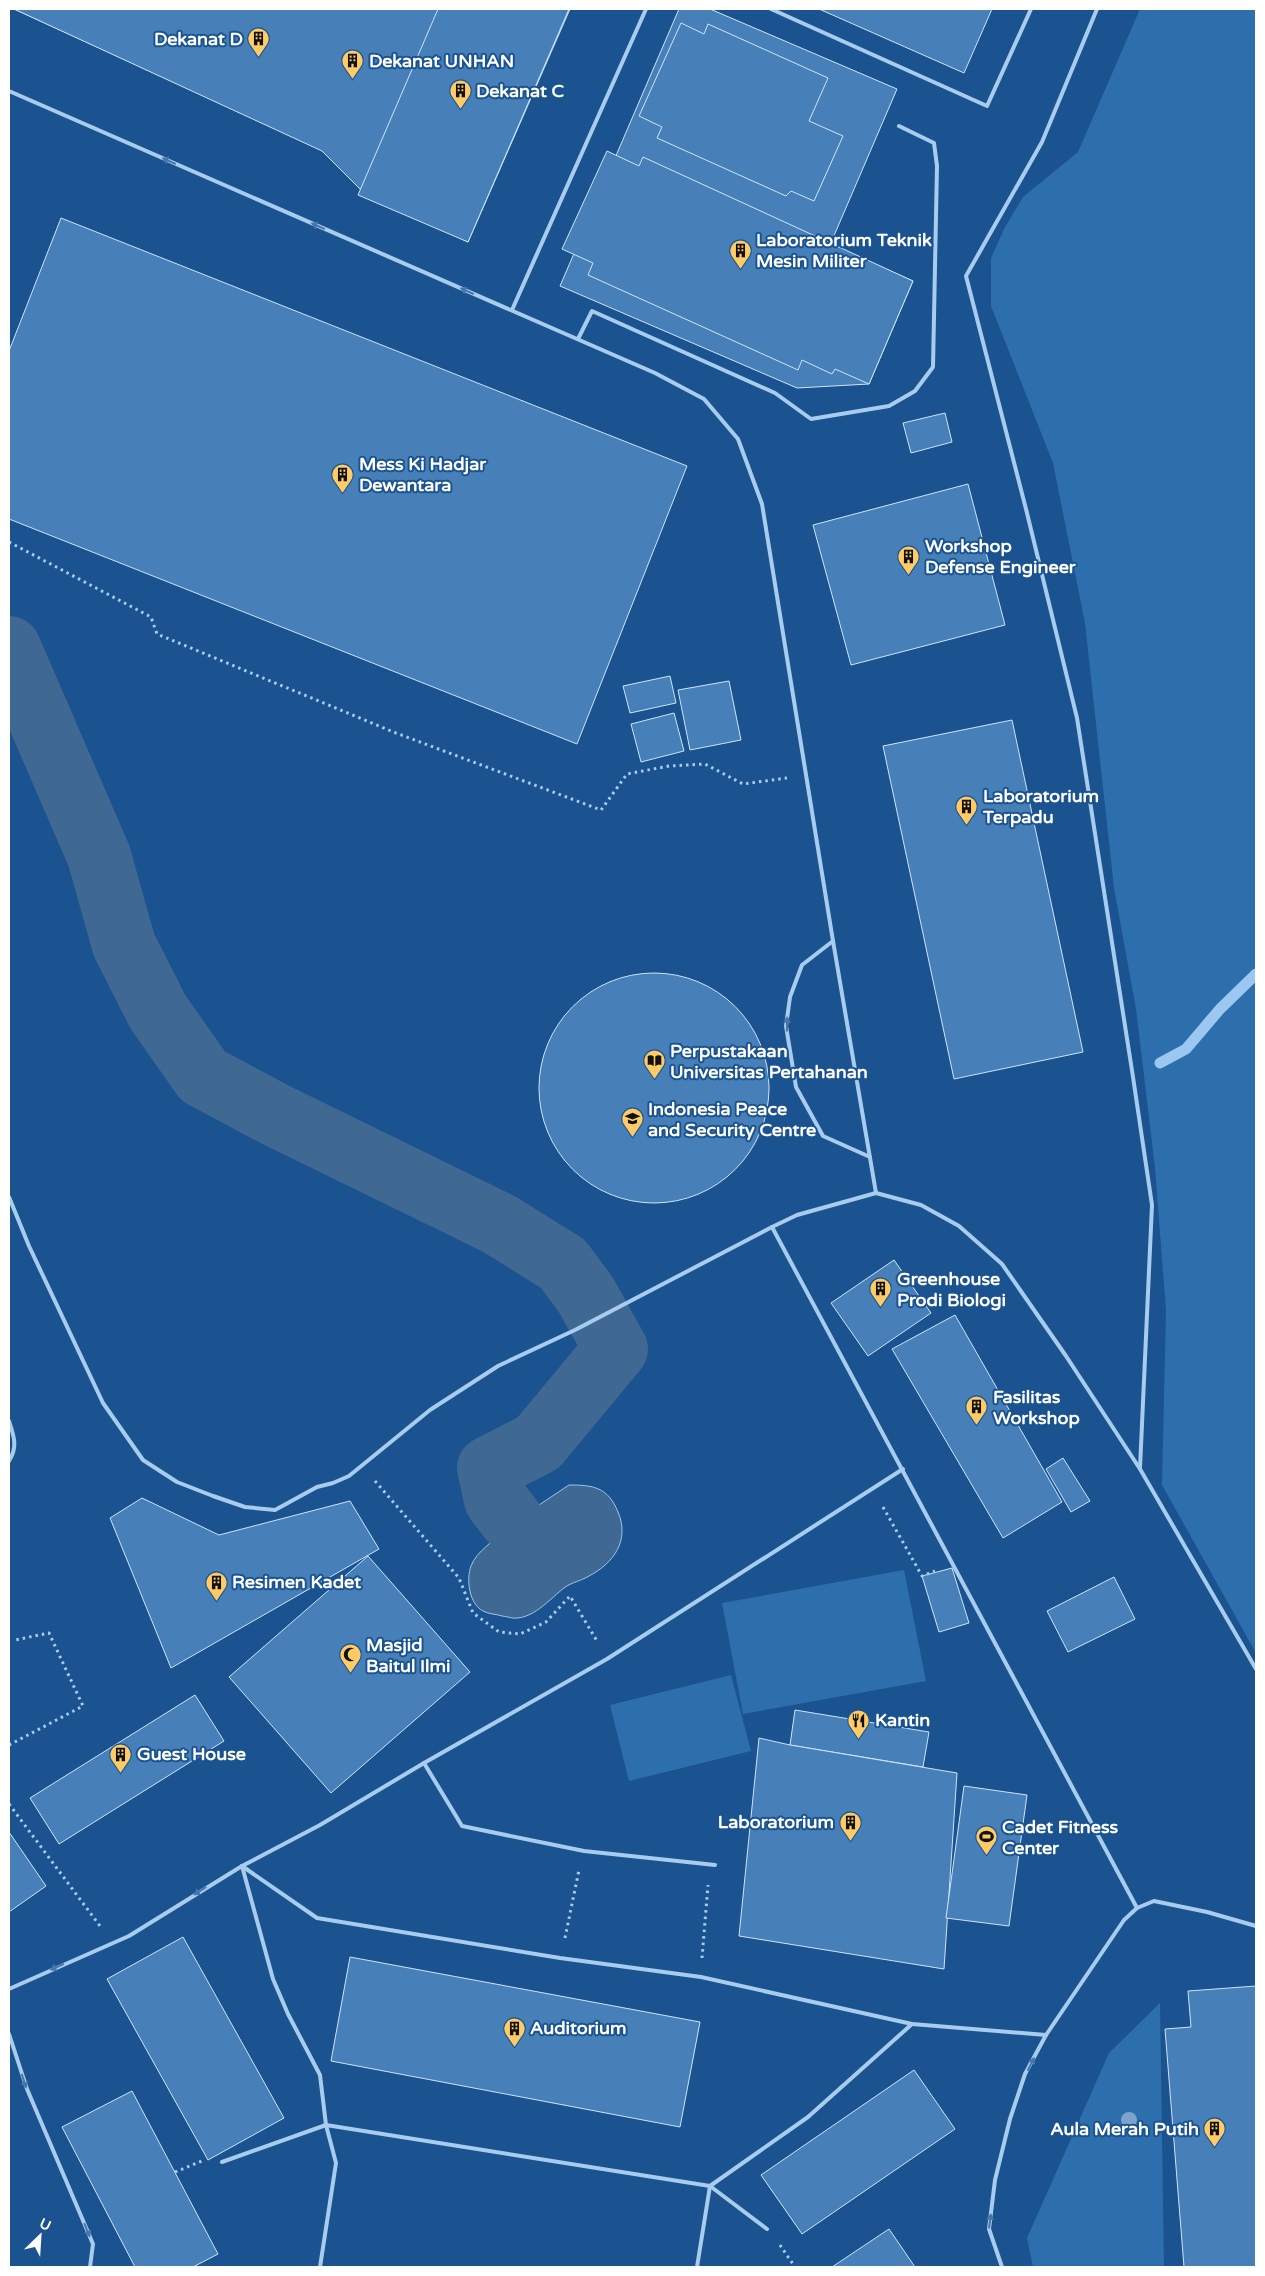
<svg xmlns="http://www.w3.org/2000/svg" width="1265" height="2276" font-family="'Varela Round',sans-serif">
<rect width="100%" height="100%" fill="#1a538f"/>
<g fill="#2d6ead">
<path d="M 1140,9 L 1256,9 L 1256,1653 L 1162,1485 L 1166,1310 L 1155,1168 L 1136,1009 L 1114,888 L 1085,623 L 1053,463 L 991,306 L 991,258 L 1005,227 L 1023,197 L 1078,152 Z"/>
<path d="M 904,1570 L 926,1681 L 743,1714 L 722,1603 Z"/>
<path d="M 731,1675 L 751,1751 L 629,1781 L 610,1705 Z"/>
<path d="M 1160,2003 L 1164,2267 L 1033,2267 L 1027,2238 L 1109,2053 Z"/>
</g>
<path fill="#3f6893" stroke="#9bc7f0" d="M 569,1485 C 593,1485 608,1487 618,1512 C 630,1540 614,1563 589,1576 C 581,1581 572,1582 564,1588 C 551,1598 535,1617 517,1618 C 512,1619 506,1616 502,1616 C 496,1614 488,1614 483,1611 C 469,1604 466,1579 471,1566 C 477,1550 494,1543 503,1529 Z"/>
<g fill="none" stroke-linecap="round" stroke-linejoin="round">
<path stroke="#9bc7f0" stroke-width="11" d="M 1160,1063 L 1186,1049 L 1220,1009 L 1256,974"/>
<path stroke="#3f6893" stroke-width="64" d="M 9,648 L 99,856 L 124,945 L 158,1012 L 203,1076 L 274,1114 L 499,1224 L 563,1264 L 586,1295 L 616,1349 L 538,1443 L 489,1468 L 496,1500 L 513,1522"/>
</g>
<g fill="#4780b8" stroke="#cee4fa">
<path d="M 14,9 L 419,9 L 367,123 L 334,107 L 315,146 Z"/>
<path d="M 14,9 L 570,9 L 468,242 L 360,189 L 322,151 Z"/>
<path d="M 438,9 L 569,9 L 468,242 L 358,195 Z"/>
<path d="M 679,9 L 710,9 L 897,89 L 830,245 L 913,281 L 869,384 L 797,388 L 560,286 Z"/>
<path d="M 819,9 L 992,9 L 964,73 Z"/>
<path d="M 681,23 L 704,34 L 708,24 L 828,78 L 809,121 L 843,136 L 814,201 L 791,191 L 786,196 L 657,138 L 662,127 L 639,116 Z"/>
<path d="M 607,151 L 639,166 L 643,157 L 913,281 L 869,384 L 835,369 L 832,374 L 802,360 L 798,370 L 588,275 L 593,263 L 562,249 Z"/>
<path d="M 61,218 L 687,466 L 577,744 L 9,519 L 9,351 Z"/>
<path d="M 945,413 L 952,442 L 911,453 L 903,423 Z"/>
<path d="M 968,484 L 1005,625 L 851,665 L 813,525 Z"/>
<path d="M 670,676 L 676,703 L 630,713 L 623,686 Z"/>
<path d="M 729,681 L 741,740 L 690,750 L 678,690 Z"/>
<path d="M 674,713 L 684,751 L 641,762 L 631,724 Z"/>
<path d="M 1012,720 L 1083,1052 L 954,1079 L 883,746 Z"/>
<circle cx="654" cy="1088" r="115"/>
<path d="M 894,1260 L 931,1313 L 868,1356 L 831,1303 Z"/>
<path d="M 955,1315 L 1062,1502 L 1003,1538 L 892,1349 Z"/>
<path d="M 1063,1458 L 1090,1501 L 1071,1512 L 1046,1469 Z"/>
<path d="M 142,1498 L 219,1535 L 350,1501 L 379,1549 L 171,1668 L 110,1518 Z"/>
<path d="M 368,1556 L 470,1672 L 331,1793 L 229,1677 Z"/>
<path d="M 952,1568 L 969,1623 L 939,1632 L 922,1576 Z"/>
<path d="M 1114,1577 L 1135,1619 L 1068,1652 L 1047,1611 Z"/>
<path d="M 195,1695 L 224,1741 L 59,1844 L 30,1798 Z"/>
<path d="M 795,1710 L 929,1732 L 923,1767 L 790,1745 Z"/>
<path d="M 759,1738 L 790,1745 L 957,1773 L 944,1969 L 739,1936 Z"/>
<path d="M 964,1786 L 1027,1795 L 1009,1926 L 946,1918 Z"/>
<path d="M 9,1832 L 46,1886 L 9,1912 Z"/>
<path d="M 183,1937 L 284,2118 L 208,2160 L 107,1979 Z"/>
<path d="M 350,1957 L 700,2022 L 680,2127 L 331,2061 Z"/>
<path d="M 1256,1986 L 1256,2267 L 1184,2267 L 1165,2029 L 1191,2027 L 1188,1991 Z"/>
<path d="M 914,2070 L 955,2129 L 802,2234 L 761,2175 Z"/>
<path d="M 132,2091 L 218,2254 L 193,2267 L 135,2267 L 62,2127 Z"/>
<path d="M 889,2229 L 915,2267 L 832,2267 Z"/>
</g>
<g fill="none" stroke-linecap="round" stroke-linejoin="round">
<g stroke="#a8ccee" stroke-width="3" stroke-dasharray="2.5 4" stroke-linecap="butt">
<path d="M 9,348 L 10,348"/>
<path d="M 9,542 L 151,617 L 157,634 L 396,733 L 601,810 L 627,774 L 669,766 L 705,764 L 743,784 L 787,778"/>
<path d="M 375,1481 L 459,1578 L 473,1613 L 499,1632 L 520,1634 L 546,1622 L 570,1596 L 597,1641"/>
<path d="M 883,1507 L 922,1576 L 935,1571"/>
<path d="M 9,1745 L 83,1706 L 49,1633 L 15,1640"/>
<path d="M 9,1804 L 100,1926"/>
<path d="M 565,1938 L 579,1870"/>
<path d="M 702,1958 L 708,1885"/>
<path d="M 175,2172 L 202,2161"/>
<path d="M 780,2245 L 795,2267"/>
</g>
<g stroke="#a8ccee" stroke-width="4">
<path d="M 771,9 L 987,106 L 1031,9"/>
<path d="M 1097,9 L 1042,142 L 966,276 L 1026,509 L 1077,718 L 1133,1077 L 1152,1205 L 1140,1468"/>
<path d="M 9,91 L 655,373 L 704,399 L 738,439 L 762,504 L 833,941 L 876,1193"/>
<path d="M 512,310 L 646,9"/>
<path d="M 578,339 L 592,311 L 775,393 L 811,419 L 889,406 L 915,391 L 933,367 L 937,166 L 934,143 L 899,126"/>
<path d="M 833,941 L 802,965 L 790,997 L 786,1026 L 796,1087 L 823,1136 L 870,1157"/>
<path d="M 9,1197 L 29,1246 L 103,1403 L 143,1460 L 177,1482 L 213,1496 L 245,1507 L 275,1510 L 317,1487 L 333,1483 L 349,1476 L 430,1410 L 498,1366 L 575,1330 L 772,1227 L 797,1215 L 876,1193 L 921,1205 L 959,1226 L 1002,1264 L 1066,1356 L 1140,1469 L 1256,1669"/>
<path d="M 772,1227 L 1137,1908"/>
<path d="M 9,1421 C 14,1436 18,1447 9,1461"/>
<path d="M 424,1763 L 462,1826 L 584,1851 L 715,1865"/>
<path d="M 242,1866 L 317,1918 L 560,1958 L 701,1977 L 912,2024 L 1046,2035"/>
<path d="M 242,1866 L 273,1979 L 288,2014 L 320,2075 L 326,2125 L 336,2163 L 320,2267"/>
<path d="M 9,1989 L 129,1936 L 242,1866 L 320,1825 L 424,1763 L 607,1659 L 903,1469"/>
<path d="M 9,2034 L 27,2089 L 93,2244 L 90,2267"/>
<path d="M 222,2162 L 326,2125 L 710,2186 L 767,2229"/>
<path d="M 697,2267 L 710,2186 L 808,2117 L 912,2024"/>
<path d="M 1002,2267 L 989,2229 L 995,2180 L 1010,2119 L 1025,2074 L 1046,2035 L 1124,1920 L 1137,1908 L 1154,1901 L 1207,1912 L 1256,1926"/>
</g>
</g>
<circle fill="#7da3ca" cx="1129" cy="2120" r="8"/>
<defs><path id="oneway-solid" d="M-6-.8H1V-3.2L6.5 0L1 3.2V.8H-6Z" transform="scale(1.25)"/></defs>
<g fill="#4577ac">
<use href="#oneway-solid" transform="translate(169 161) rotate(-156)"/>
<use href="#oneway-solid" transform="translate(318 226) rotate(-156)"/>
<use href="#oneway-solid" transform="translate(467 291) rotate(-156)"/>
<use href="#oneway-solid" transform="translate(787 1024) rotate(-89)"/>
<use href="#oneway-solid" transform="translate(200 1891) rotate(148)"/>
<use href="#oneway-solid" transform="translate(57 1967) rotate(156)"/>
<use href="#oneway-solid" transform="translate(1031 2064) rotate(-63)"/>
<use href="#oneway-solid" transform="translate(24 2081) rotate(72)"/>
<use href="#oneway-solid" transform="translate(990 2221) rotate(-83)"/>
<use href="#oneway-solid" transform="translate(87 2230) rotate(68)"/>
</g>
<defs>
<symbol id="building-pin" viewBox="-11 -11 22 30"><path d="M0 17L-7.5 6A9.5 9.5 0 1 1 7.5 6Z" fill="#ffcb65" stroke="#1a538f"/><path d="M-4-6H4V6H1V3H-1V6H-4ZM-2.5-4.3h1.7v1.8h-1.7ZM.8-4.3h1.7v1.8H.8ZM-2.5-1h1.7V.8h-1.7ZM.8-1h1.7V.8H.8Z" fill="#111"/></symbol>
<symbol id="library-pin" viewBox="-11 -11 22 30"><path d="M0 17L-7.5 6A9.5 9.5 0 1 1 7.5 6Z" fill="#ffcb65" stroke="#1a538f"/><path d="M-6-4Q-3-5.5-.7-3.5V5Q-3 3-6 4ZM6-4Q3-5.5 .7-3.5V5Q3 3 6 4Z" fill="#111"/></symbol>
<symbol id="university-pin" viewBox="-11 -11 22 30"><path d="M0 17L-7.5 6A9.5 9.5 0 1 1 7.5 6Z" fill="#ffcb65" stroke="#1a538f"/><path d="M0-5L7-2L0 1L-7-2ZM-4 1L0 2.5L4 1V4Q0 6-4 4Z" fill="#111"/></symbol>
<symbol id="mosque-pin" viewBox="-11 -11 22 30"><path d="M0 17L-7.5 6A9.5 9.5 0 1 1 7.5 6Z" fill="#ffcb65" stroke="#1a538f"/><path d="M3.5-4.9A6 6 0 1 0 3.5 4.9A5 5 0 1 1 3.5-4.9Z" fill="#111"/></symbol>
<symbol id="restaurant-pin" viewBox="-11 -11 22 30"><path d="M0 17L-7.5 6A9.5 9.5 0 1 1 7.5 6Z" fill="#ffcb65" stroke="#1a538f"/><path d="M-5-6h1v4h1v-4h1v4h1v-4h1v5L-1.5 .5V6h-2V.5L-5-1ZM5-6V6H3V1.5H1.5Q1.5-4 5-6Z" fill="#111"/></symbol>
<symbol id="stadium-pin" viewBox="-11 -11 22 30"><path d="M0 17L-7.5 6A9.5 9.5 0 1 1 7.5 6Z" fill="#ffcb65" stroke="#1a538f"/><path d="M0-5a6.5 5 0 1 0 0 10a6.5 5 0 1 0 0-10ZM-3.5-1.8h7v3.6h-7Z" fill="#111"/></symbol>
</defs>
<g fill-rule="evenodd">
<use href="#building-pin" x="246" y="26" width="25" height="34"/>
<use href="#building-pin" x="340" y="48" width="25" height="34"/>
<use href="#building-pin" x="448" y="78" width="25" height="34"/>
<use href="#building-pin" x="728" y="238" width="25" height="34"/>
<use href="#building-pin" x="330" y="462" width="25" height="34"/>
<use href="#building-pin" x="896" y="544" width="25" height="34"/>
<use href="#building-pin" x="954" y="794" width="25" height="34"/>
<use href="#library-pin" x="642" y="1048" width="25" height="34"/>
<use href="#university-pin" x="620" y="1106" width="25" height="34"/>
<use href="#building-pin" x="868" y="1276" width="25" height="34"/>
<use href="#building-pin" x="964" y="1394" width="25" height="34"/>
<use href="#building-pin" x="204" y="1570" width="25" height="34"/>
<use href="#mosque-pin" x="338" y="1642" width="25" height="34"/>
<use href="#restaurant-pin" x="846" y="1708" width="25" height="34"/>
<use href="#building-pin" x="108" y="1742" width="25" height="34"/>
<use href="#building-pin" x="838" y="1810" width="25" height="34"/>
<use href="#stadium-pin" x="974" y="1824" width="25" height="34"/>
<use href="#building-pin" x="502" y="2016" width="25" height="34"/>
<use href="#building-pin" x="1202" y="2116" width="25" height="34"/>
</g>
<g text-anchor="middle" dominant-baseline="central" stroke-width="4" stroke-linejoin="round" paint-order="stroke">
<g font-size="18" font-weight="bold" fill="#fff" stroke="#1a538f" text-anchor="start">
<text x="243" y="39" text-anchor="end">Dekanat D</text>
<text x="369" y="61">Dekanat UNHAN</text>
<text x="476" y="91">Dekanat C</text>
<text x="756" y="240">Laboratorium Teknik<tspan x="756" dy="21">Mesin Militer</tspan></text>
<text x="359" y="464">Mess Ki Hadjar<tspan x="359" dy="21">Dewantara</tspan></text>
<text x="925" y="546">Workshop<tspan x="925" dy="21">Defense Engineer</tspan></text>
<text x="983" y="796">Laboratorium<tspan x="983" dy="21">Terpadu</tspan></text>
<text x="670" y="1051">Perpustakaan<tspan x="670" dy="21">Universitas Pertahanan</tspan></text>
<text x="648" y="1109">Indonesia Peace<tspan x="648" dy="21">and Security Centre</tspan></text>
<text x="897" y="1279">Greenhouse<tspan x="897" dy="21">Prodi Biologi</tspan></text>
<text x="993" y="1397">Fasilitas<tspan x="993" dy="21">Workshop</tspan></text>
<text x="232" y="1582">Resimen Kadet</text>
<text x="366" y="1645">Masjid<tspan x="366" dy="21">Baitul Ilmi</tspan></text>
<text x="875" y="1720">Kantin</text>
<text x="137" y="1754">Guest House</text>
<text x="834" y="1822" text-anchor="end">Laboratorium</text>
<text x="1002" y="1827">Cadet Fitness<tspan x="1002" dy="21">Center</tspan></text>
<text x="530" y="2028">Auditorium</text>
<text x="1199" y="2129" text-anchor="end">Aula Merah Putih</text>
</g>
</g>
<rect width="1265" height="2276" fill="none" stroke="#ffffff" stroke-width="20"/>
<g transform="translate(40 2236) rotate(25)" stroke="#1a538f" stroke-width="4" paint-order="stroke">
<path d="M0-4L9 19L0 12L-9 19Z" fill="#ffffff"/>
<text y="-8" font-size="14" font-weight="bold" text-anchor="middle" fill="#ffffff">U</text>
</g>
</svg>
